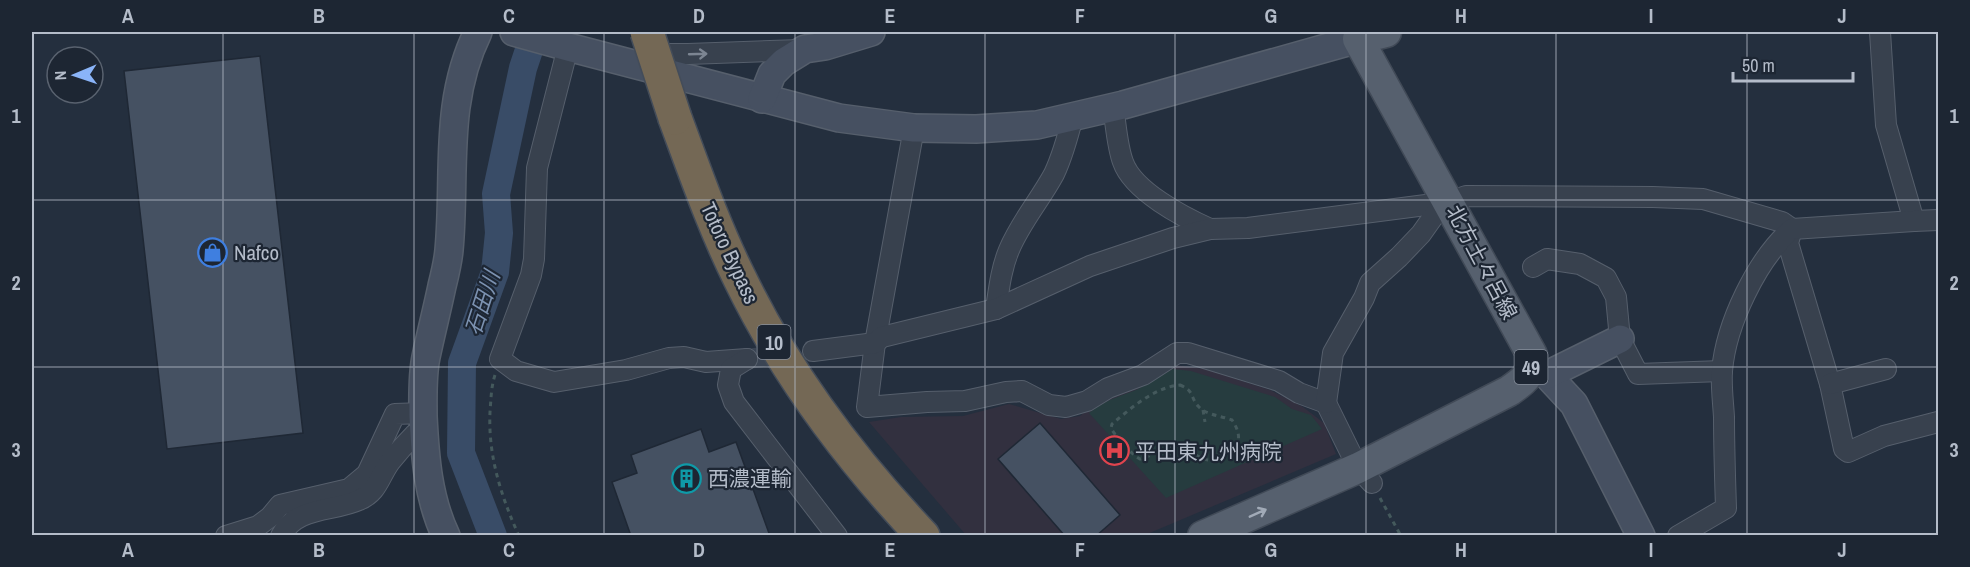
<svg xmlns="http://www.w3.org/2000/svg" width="1970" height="567" font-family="'Archivo Narrow','Noto Sans JP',sans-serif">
<rect width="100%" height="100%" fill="#242f3e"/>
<path fill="#32303f" d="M 1174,365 L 1205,369 L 1270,390 L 1303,407 L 1324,423 L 1336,454 L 1145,535 L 966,535 L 869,422 L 901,417 L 963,416 L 1009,404 L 1061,419 L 1080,416 L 1092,406 Z"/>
<path fill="#263c3f" d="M 1173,369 L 1191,371 L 1275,397 L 1292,409 L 1311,415 L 1322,429 L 1166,498 L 1089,413 C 1105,400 1118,397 1136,390 C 1149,384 1160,375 1173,369 Z"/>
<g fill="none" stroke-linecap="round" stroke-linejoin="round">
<path stroke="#394c67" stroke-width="28" d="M 493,536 L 461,453 L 462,363 L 495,272 L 499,233 L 496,194 L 523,68 L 535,32"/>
</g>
<g fill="#455162" stroke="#1f2835" stroke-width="1.5">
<path d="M 260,56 L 303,433 L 167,449 L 124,71 Z"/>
<path d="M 1040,423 L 1120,515 L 1096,536 L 1065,536 L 998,459 Z"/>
<path d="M 701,429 L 709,452 L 736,442 L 770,536 L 631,536 L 612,482 L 637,473 L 631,455 Z"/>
</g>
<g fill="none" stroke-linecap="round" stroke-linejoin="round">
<path stroke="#3a4453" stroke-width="20" stroke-dasharray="20 10" stroke-linecap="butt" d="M 747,359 L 813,351"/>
<defs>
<g id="street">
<path d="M 1880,32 L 1886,125 L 1914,221"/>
<path d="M 568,47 L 537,168 L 534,259 L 531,275 L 500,359 L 516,371 L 554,382 L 626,370 L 669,358 L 684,357 L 706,362 L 747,359"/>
<path d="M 645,54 L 688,54 L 801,50"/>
<path d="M 1113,107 C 1116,124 1117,146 1123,162 C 1133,191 1183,217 1210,229"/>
<path d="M 914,128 L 875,343 L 867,407 L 927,402 L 965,401 L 1006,392 L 1022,391 L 1049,405 L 1066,407 L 1087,401 L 1108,388 L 1143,375 L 1177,353 L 1188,353 L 1279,381 L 1299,393 L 1326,403 L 1358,468 L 1372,483"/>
<path d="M 1792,229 L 1788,243 L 1830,384 L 1844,449 L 1848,452 L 1884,436 L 1938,422"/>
<path d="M 1533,267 L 1547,259 L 1580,264 L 1606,278 L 1616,297 L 1620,339 L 1638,374 L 1722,371"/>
<path d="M 996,309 C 999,289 1001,269 1009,250 C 1020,223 1040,200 1054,174 C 1063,155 1068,136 1073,116"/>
<path d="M 813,351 L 875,343 L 882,337 L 996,309 L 1090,266 L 1173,238 L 1210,229 L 1248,228 L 1449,202 L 1466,196 L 1653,197 L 1703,199 L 1782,222 L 1792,229"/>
<path d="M 747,359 L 731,369 L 728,385 L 734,402 L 837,536"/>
<path d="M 1830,384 L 1886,369"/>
<path d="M 1326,403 L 1333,353 L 1364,298 L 1370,283 L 1399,257 L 1421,234 L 1438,210 L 1449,202"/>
<path d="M 226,536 L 258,526 L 270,517 L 280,505 L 349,489 L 367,474 L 395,414 L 423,413"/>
<path d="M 281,536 C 296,506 333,512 359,500 C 378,492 379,477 390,462 C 398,452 406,443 415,434 L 424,434"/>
<path d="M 1678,536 L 1726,508 C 1725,478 1724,447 1724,417 C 1723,401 1721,386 1722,371 C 1726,324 1757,259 1792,229 L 1914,221 L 1938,220"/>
</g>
<g id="secondary">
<path d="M 514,32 L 568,47 L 839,118 L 914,128 L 976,129 L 1037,125 L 1123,105 L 1358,39 L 1354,32"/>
<path d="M 762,99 L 772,74 L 784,62 L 805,49 L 825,46 L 871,32"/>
<path d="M 1531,369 L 1547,375 L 1574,404 L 1641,536"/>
<path d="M 1547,375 L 1620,339"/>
<path d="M 446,536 C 428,498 425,457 423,416 C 423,397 422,376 426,357 C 431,333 437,310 442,286 C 445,274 448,262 449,250 C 456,175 443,103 478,32"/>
</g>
<path id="primary" d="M 1203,536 L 1358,468 L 1509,391 C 1525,380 1531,376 1532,355 L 1358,39 L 1386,32"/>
<path id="highway" d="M 675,118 C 695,172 714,227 740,279 C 786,374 851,460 923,536"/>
</defs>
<use href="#street" stroke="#565f6c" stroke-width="22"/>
<use href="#secondary" stroke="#565f6c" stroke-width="30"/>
<use href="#primary" stroke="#414a57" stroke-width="33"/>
<use href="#highway" stroke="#434c59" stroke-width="36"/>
<g stroke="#44595c" stroke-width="3" stroke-dasharray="4.5 4.5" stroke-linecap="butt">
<path d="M 495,375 C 491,387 491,400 490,412 C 488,456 501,496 519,536"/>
<path d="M 1180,385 C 1195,391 1190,398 1199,407 C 1206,415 1222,416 1232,420 C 1241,433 1242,446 1227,454 C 1222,457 1215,460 1209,460 C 1197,459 1188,446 1175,447 C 1163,448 1151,456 1140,459 C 1133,456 1115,436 1111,428 L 1112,424 C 1131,408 1155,387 1180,385 Z"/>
<path d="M 1203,410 L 1205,422"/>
<path d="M 1108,440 L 1116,435"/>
<path d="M 1380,498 L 1401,536"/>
</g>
<use href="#street" stroke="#38414e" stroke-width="20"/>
<use href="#secondary" stroke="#465061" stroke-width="27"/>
<use href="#primary" stroke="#56606e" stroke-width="30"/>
<use href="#highway" stroke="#746855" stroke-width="33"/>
<defs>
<path id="highway-bridge" d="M 647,32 L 675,118"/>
</defs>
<use href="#highway-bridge" stroke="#434c59" stroke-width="36" stroke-linecap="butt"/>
<use href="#highway-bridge" stroke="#746855" stroke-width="33"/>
</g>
<defs><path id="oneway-shaft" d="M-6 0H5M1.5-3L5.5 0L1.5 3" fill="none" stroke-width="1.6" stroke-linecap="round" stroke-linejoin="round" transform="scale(1.5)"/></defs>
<use stroke="#7c8592" href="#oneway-shaft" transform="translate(698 54) rotate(-2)"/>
<use stroke="#a1aab7" href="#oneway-shaft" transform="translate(1258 513) rotate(-24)"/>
<path fill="none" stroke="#b4bcc9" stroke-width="1.5" stroke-opacity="0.55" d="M 223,32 L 223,536M 414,32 L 414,536M 604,32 L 604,536M 795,32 L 795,536M 985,32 L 985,536M 1175,32 L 1175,536M 1366,32 L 1366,536M 1556,32 L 1556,536M 1747,32 L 1747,536M 32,200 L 1938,200M 32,367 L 1938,367"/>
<defs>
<symbol id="shop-ring" viewBox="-11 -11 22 22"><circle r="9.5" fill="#1d2633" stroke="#3f7fe0" stroke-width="1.5"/><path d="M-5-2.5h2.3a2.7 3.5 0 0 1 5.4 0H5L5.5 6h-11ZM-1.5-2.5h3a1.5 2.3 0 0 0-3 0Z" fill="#3f7fe0"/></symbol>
<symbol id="hospital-ring" viewBox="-11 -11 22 22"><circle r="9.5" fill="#1d2633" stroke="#e0444e" stroke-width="1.5"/><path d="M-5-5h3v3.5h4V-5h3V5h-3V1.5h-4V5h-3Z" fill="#e0444e"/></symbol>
<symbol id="building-ring" viewBox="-11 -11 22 22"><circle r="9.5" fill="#1d2633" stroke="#0f9aa8" stroke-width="1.5"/><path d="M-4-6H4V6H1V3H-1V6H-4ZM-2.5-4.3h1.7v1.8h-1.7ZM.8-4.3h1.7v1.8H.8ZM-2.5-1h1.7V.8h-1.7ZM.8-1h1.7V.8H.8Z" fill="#0f9aa8"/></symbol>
</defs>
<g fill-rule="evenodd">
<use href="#shop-ring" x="196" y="236" width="33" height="33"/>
<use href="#hospital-ring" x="1098" y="434" width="33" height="33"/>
<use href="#building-ring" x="670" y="462" width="33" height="33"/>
</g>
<g text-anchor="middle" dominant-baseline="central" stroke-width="4.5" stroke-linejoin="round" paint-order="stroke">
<g fill="#1d2633" stroke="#878f9c" stroke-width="1.5">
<rect x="757.5" y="325" width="33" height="34" rx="4.5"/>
<rect x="1514.5" y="350" width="33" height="34" rx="4.5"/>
</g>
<g font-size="20" font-weight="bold" fill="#b4bcc9">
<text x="774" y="342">10</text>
<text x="1531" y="367">49</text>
</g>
<g font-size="21" fill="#b4bcc9" stroke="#1d2633" text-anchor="start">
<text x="234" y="252">Nafco</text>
<text x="1135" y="451">平田東九州病院</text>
<text x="708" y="478">西濃運輸</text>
</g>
<g font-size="21" fill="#b4bcc9" stroke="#1d2633">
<text transform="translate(730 253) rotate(65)">Totoro Bypass</text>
<text transform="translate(1482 262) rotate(62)">北方土々呂線</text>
</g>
<g font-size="22" font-style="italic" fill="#7c92b1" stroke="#1d2633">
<text transform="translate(482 303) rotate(-72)">石田川</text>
</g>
</g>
<rect width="1970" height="567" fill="none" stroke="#1d2633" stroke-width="66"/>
<g transform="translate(75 75) rotate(268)"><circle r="28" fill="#1d2633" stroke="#59626f" stroke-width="1.5"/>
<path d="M0-4.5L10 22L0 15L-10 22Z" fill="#8ab4f8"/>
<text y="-9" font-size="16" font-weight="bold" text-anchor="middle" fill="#b4bcc9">N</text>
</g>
<path d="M1733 72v9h120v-9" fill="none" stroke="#b4bcc9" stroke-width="3"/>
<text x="1742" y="72" font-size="18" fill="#b4bcc9" stroke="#1d2633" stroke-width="4.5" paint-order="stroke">50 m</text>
<rect x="33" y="33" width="1904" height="501" fill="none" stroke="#b4bcc9" stroke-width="2"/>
<g font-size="20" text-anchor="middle" font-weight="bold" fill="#b4bcc9">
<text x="128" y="23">A</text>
<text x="319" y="23">B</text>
<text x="509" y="23">C</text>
<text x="699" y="23">D</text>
<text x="890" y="23">E</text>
<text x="1080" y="23">F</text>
<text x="1271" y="23">G</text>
<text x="1461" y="23">H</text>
<text x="1651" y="23">I</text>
<text x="1842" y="23">J</text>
<text x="16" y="123">1</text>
<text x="1954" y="123">1</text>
<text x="16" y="290">2</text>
<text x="1954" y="290">2</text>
<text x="16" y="457">3</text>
<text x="1954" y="457">3</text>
<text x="128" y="557">A</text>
<text x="319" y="557">B</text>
<text x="509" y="557">C</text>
<text x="699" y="557">D</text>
<text x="890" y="557">E</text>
<text x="1080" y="557">F</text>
<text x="1271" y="557">G</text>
<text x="1461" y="557">H</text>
<text x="1651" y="557">I</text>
<text x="1842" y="557">J</text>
</g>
</svg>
